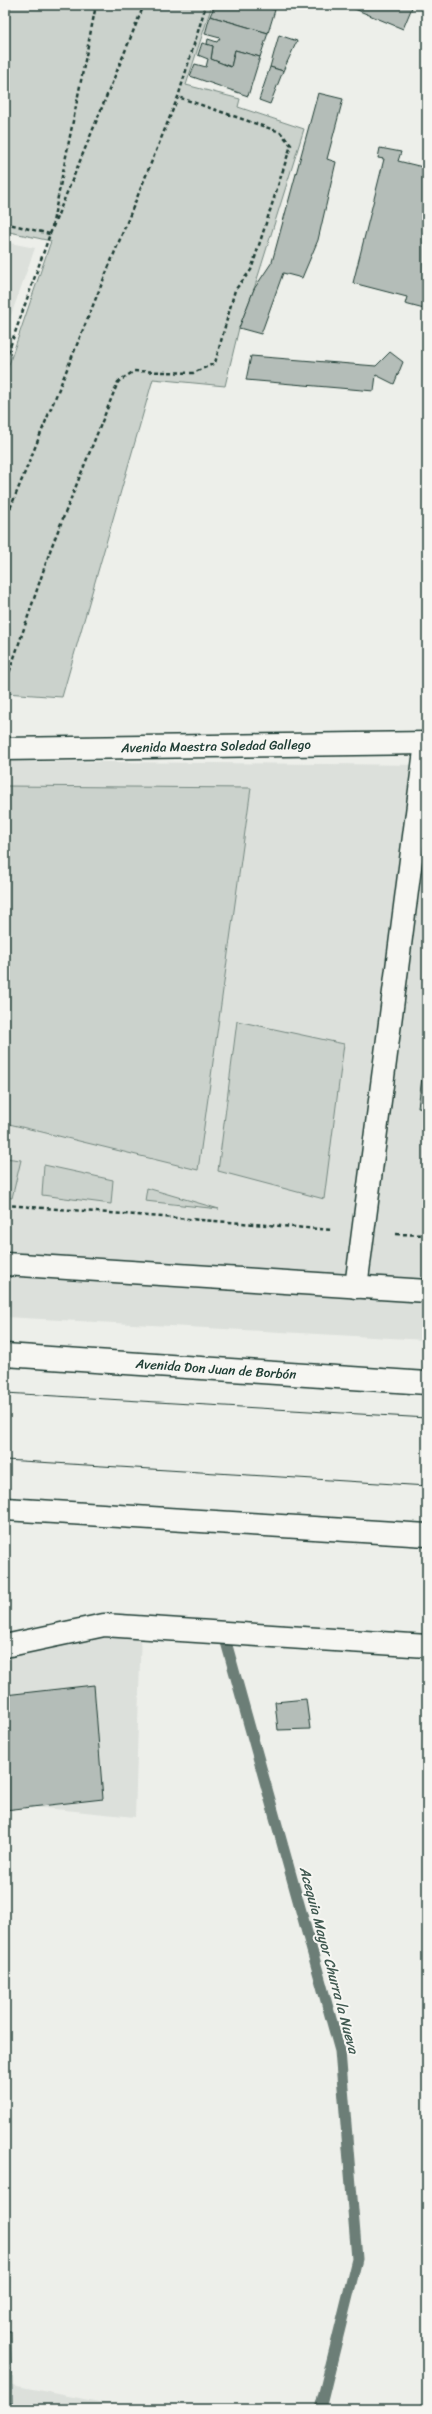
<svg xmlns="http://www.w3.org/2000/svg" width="432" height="2414" font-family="Sriracha,sans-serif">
<rect width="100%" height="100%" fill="#edefea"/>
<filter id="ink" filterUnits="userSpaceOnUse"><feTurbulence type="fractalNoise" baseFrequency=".025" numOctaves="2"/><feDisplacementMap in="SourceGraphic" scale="8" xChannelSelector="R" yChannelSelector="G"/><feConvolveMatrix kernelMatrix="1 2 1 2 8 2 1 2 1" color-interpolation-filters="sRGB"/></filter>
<g filter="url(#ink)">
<g fill="#dce0db">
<path d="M 5,242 L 35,248 L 5,332 Z"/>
<path d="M 5,761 L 427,765 L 427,1340 L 5,1317 Z"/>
<path d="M 141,1630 L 135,1817 L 5,1804 L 5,1656 Z"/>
<path d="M 5,1911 L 12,2385 L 135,2409 L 5,2409 Z"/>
</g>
<g fill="#cbd2cc" stroke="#758880">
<path d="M 5,5 L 212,5 L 186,85 L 240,99 L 238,107 L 304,129 L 254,289 L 239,328 L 225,386 L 153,379 L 62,697 L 5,693 L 5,376 L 51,241 L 5,231 Z"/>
<path d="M 5,786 L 251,788 L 198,1170 L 5,1123 Z"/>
<path d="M 237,1021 L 344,1044 L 324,1199 L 218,1171 Z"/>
<path d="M 5,1158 L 21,1160 L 12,1198 L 5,1197 Z"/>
<path d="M 44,1165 L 113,1180 L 111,1204 L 42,1195 Z"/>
<path d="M 147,1188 L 219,1209 L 145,1201 Z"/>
</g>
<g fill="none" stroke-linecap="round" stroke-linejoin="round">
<path stroke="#6c7e77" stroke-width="11" d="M 226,1642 L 340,2051 L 357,2259 L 320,2409"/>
</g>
<g fill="#b4bdb8" stroke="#1f3d34">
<path d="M 215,5 L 260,5 L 275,10 L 268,33 L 210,16 Z"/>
<path d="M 345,5 L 413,5 L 403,29 Z"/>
<path d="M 210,16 L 268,33 L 260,57 L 235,50 L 231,67 L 211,59 L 213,46 L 207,44 L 208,39 L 217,42 L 220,38 L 205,34 Z"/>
<path d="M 279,35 L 297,41 L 283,71 L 270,67 Z"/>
<path d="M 202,43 L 213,46 L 211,59 L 231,67 L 235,50 L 260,57 L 248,96 L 190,76 L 195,64 L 206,67 L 208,59 L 198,55 Z"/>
<path d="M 270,67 L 283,71 L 270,104 L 259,100 Z"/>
<path d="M 318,93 L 343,99 L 327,159 L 336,162 L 318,240 L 302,278 L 283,273 L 261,334 L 239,328 L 254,289 L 272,262 Z"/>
<path d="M 380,148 L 401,152 L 398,161 L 427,168 L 427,297 L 424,309 L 405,304 L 407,297 L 353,283 L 384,159 L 378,158 Z"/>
<path d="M 390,352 L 403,362 L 394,384 L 376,375 L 374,391 L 246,380 L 251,356 L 376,366 Z"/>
<path d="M 426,1049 L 427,1049 L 427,1108 L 418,1107 Z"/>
<path d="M 94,1685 L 103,1799 L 5,1810 L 5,1695 Z"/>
<path d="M 306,1699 L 310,1729 L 278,1730 L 275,1702 Z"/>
<path d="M 5,2331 L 11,2331 L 12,2404 L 5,2404 Z"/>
<rect x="5" y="2404" width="7" height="5"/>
</g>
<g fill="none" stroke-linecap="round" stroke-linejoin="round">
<defs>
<g id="minor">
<path d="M 5,749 L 427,743"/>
<path d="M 5,1264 L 427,1291"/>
<path d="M 356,1287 L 426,743"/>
<path d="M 5,1646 L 104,1625 L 427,1646"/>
</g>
<g id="major">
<path d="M 5,1355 L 427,1383"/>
<path d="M 5,1509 L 427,1535"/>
</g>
</defs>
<use href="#minor" stroke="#1f3d34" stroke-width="25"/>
<use href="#major" stroke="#1f3d34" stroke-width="25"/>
<g stroke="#1f3d34" stroke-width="2.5" stroke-dasharray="4 3" stroke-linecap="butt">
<path d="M 5,31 L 10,5"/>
<path d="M 5,223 L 50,234 L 5,361"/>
<path d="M 52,227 L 96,5"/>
<path d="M 50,234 L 144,5"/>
<path d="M 5,521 L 178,97 L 206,5"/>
<path d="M 5,685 L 51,548 L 118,382 L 134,371 L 193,373 L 215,363 L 235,290 L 251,270 L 291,145 L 280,132 L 178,97"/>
<path d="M 5,1205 L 333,1230"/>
<path d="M 396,1234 L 427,1235"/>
</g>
<use href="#minor" stroke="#f6f6f2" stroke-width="22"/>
<use href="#major" stroke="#f6f6f2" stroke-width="22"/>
<g stroke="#1f3d34" stroke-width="1">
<path d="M 5,1393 L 427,1418"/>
<path d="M 5,1460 L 427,1486"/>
</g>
</g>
</g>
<g text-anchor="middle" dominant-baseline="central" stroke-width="4" stroke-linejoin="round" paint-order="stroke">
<g font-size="13" fill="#1f3d34" stroke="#f6f6f2">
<text transform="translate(216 746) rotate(-1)">Avenida Maestra Soledad Gallego</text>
<text transform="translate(216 1369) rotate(4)">Avenida Don Juan de Borbón</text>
</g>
<g font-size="14" font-style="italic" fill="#3f5850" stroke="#f6f6f2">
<text transform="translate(329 1960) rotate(75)">Acequia Mayor Churra la Nueva</text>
</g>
</g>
<rect width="432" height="2414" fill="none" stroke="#f6f6f2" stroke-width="20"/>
<rect x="10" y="10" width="412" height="2394" fill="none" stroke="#1f3d34" stroke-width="1.5" filter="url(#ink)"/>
</svg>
